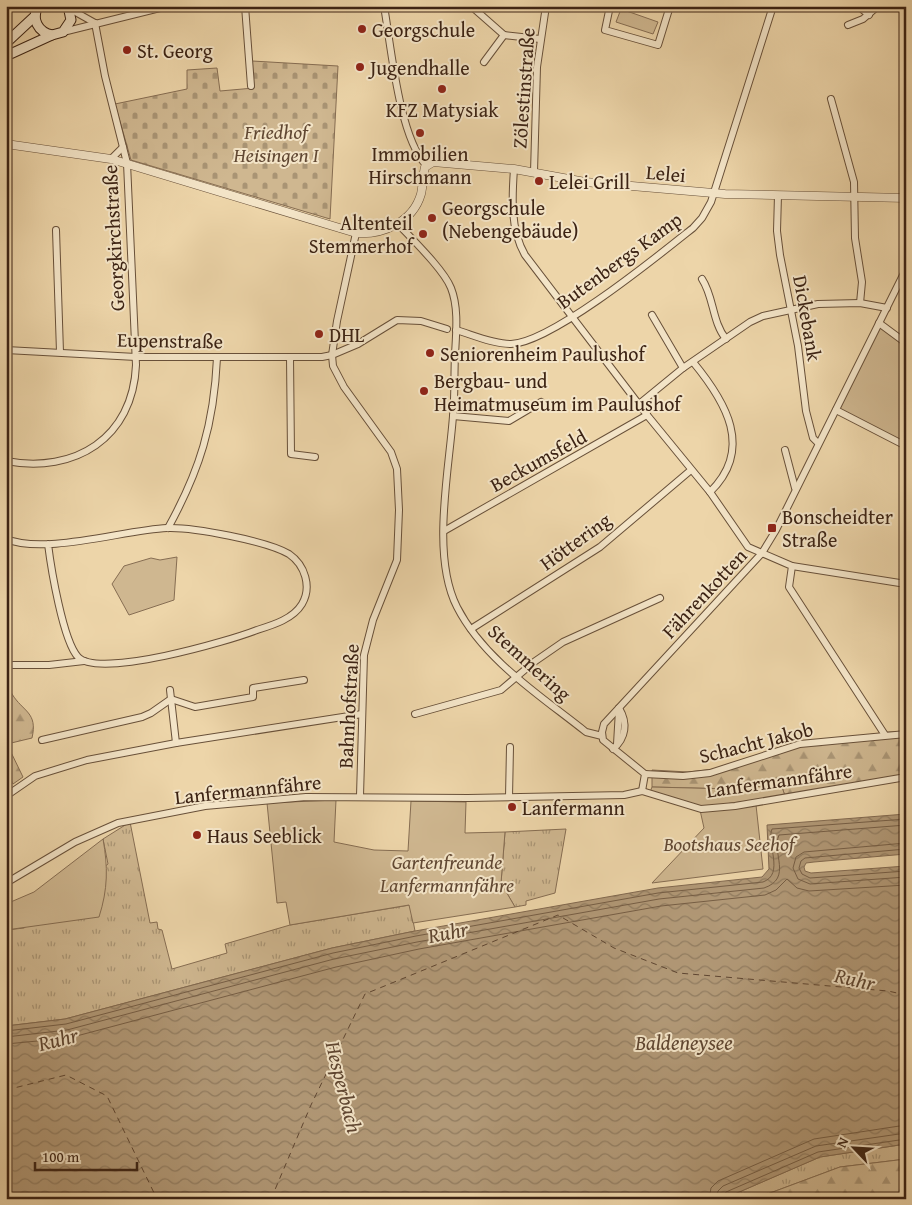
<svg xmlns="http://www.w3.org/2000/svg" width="912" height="1205" font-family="'Gentium Book Plus',serif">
<defs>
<pattern id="grass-tufts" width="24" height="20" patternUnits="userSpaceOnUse" patternTransform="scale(1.25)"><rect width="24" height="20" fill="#cfb790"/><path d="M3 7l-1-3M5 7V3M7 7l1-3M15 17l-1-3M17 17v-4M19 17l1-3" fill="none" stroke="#a99474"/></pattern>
<pattern id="forest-firs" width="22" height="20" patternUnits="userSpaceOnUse" patternTransform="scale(1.25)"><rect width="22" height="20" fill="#cfb790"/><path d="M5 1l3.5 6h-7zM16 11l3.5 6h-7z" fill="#a99474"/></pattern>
<pattern id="cemetery-stones" width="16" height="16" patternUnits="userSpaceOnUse" patternTransform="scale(1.25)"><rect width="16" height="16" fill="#cfb790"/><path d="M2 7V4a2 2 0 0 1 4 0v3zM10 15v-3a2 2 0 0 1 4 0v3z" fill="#a99474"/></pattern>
<pattern id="water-waves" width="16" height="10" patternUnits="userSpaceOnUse" patternTransform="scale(1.25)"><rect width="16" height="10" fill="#b19876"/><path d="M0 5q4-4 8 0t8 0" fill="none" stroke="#917c60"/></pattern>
</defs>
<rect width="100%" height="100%" fill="#edd5a9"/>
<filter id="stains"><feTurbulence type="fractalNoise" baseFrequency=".004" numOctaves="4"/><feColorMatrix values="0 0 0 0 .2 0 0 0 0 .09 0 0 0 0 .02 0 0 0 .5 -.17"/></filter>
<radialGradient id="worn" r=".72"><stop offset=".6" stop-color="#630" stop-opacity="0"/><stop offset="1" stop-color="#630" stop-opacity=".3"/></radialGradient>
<g fill="url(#grass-tufts)" stroke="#866d52">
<path d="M 130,822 L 150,923 L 157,922 L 158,929 L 162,930 L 172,969 L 227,953 L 225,944 L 290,925 L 410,905 L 415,931 L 332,948 L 65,1019 L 6,1026 L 6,930 L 24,928 L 108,864 L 103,839 Z"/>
<path d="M 566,829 L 555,893 L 526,901 L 526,905 L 515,907 L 501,883 L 505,832 Z"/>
<path d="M 906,1144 L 906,1159 L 840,1167 L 754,1199 L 723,1199 L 820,1157 Z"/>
</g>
<g fill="url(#forest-firs)" stroke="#866d52">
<path d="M 6,667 C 9,675 8,687 12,694 C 23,712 38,712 32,738 L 7,744 L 23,777 L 13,784 L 6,769 Z"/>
<path d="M 889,732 L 906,732 L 906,776 L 785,796 L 781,784 L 731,789 L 652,787 L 652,770 L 688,772 L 724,768 L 804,743 Z"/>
<path d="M 906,1159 L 906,1199 L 754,1199 L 840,1167 Z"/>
</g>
<path fill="url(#cemetery-stones)" stroke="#866d52" d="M 252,61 L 338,66 L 330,219 L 131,160 L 115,104 L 187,89 L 187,70 L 217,68 L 220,91 L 254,88 Z"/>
<g fill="#cfb790" stroke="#866d52">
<path d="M 621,9 L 658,22 L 653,34 L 616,22 Z"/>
<path d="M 879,323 L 906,344 L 906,446 L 836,410 Z"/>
<path d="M 177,557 L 174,600 L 129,615 L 112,584 L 124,566 L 151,558 L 160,560 Z"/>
<path d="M 781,784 L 785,796 L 702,807 L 650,792 L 652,787 L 732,789 Z"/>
<path d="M 336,800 L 334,842 L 374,850 L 408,851 L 411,801 L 466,802 L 465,833 L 505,832 L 501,883 L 515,907 L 413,923 L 409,905 L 290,925 L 286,902 L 277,903 L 267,803 Z"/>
<path d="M 756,805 L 763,869 L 652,883 L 704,828 L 700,810 Z"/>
<path d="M 103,839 C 108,867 108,889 99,917 L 6,930 L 6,904 L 34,892 Z"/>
</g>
<path fill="url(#water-waves)" stroke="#82694f" d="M 906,814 L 906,854 L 814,862 L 806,863 L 804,867 L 805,871 L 811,873 L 906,866 L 906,1144 L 820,1157 L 723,1199 L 6,1199 L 6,1026 L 65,1019 L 332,948 L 415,931 L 658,888 L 762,877 L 769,869 L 767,825 Z"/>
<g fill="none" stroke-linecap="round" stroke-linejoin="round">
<g stroke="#765e45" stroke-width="1">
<path d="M 906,843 L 804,852 L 796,857 L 793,868 L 798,879 L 810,884 L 906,877"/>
<path d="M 906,849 L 805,858 L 801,861 L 799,868 L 802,874 L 810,878 L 906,871"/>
<path d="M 6,1031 L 66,1024 L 333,953 L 416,936 L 658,893 L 763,882 C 785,874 766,844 772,829 L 906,819"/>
<path d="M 6,1037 L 67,1030 L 334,959 L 417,942 L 659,899 L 764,888 C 793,878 771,853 779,835 L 906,825"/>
<path d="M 6,1044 L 69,1038 L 336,967 L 419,949 L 661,906 L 765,895 L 776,890 L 787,879 L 797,888 L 809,891 L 906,885"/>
<path d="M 709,1199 L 711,1188 L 718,1181 L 814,1139 L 906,1125"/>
<path d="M 716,1199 L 718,1191 L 723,1186 L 816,1146 L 906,1133"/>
<path d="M 723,1199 L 726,1192 L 818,1152 L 906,1139"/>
</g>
<g stroke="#5f4631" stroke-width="1" stroke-dasharray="6 5" stroke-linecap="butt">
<path d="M 6,1090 L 66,1075 L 107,1096 L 157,1199"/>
<path d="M 271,1199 L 311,1105 L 365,994 L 558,915 L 614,948 L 678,973 L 888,991 L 906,995"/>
</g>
<defs>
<g id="minor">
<path d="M 245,6 L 251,86"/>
<path d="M 384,6 C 391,46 399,137 426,165"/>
<path d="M 471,6 L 504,35 L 540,39"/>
<path d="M 610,6 L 605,30 L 658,45 L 670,6"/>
<path d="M 858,6 L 869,15"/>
<path d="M 70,9 L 95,23"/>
<path d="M 848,25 L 863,19 L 878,6"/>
<path d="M 63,32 L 168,6"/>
<path d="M 484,62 L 504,35"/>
<path d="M 831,99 L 854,182 L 855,238 L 862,282 L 860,303"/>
<path d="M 111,159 L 123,147"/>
<path d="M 514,169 C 512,197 510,229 525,255 L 647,415 L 710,492 L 748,547 L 792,566 L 789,587 L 885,735"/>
<path d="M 534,172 L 537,67 L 546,6"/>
<path d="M 778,195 L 777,231 L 780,255 L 798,346 L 806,411 L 813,438 L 818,443"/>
<path d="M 398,224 C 412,239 444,270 451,288 C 459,308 456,334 455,355 C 454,375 455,396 453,416 C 449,471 431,556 457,607 C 484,660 541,696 586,732 L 602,736"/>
<path d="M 56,230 L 60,352"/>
<path d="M 356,233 L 337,321 L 332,355 L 333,366 L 344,387 L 391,452 L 397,469 L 399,510 L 397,560 L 373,620 L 364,655 L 360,796"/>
<path d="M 702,279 C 714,297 712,322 726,339"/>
<path d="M 652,315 L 683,368"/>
<path d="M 879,323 L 906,343"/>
<path d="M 456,330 C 473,335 493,344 511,344 C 551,343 659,255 693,228 L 702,218 L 711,202 L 773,6"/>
<path d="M 6,350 L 136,357 L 322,357 L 332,355 L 358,344 L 397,320 L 421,321 L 447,329"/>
<path d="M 290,357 L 291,454 L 315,457"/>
<path d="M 693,362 C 726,402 754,449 710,492"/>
<path d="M 639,404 L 683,368 L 750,322 L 763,316 L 818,304 L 860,303 L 887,308"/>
<path d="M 836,410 L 906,446"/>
<path d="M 453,416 L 509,421 L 541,402"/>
<path d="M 785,450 L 795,488"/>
<path d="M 6,461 C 75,474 133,438 136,365 L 127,163 L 105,76 L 95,23"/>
<path d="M 168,528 C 200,470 214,424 217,358"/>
<path d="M 444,531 L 647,415"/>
<path d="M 6,539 C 45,555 124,530 167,528 C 193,527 267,541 289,554 C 305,565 312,587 302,604 C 293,619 273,625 257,630 C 229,641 99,679 78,657 C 63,641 51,568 48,544"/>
<path d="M 792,566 L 906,584"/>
<path d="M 471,629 L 600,547 L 691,470"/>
<path d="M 13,665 L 49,665 L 84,661"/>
<path d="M 170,690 L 176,743"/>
<path d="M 415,714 L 501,690 L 534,662 L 563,642 L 660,598"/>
<path d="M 42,740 L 142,717 L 151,713 L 171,699 L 195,707 L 253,697 L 253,688 L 304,680"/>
<path d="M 617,744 L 619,710"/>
<path d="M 613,749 C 626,738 628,723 619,708"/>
<path d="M 645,774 L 683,776 L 710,773 L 800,744 L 906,734"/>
<path d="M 642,791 L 645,774 L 603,740 L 602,732 L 604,724 L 762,553 L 776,530 L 906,269"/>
<path d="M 6,796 L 35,776 L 87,760 L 176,743 L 362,714"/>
<path d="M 509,797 L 510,747"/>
<path d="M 6,883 L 75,842 L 118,823 L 205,806 L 306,797 L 468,798 L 624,795 L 642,791 L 701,809 L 735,806 L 906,777"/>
</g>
<path id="tertiary" d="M 6,144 L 111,159 L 356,233 C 383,235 413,222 421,194 C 423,185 423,175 425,167 L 433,162 L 514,169 L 585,182 L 725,194 L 906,198"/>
<g id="secondary">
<path d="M 38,6 C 31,19 38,32 52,35"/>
<path d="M 6,43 L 35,16"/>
<path d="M 6,56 L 52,35 L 63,32 L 71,20 L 68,6"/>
</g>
</defs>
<use href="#minor" stroke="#685039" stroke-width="8"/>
<use href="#tertiary" stroke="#685039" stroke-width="9"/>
<use href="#secondary" stroke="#3c2314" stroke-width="11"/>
<use href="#minor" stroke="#f3e4c7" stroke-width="6"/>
<use href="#tertiary" stroke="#f3e4c7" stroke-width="8"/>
<use href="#secondary" stroke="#f3e4c7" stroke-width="9"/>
</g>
<g fill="#8f2418" stroke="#f3e4c7" stroke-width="2">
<circle cx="362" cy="29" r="5"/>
<circle cx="127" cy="50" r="5"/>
<circle cx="360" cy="67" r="5"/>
<circle cx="442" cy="89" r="5"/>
<circle cx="420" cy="133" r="5"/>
<circle cx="539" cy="181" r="5"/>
<circle cx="432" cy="218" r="5"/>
<circle cx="423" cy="234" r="5"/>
<circle cx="319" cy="334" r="5"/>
<circle cx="430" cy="353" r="5"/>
<circle cx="424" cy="391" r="5"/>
<rect x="767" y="523" width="10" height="10" rx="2.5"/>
<circle cx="512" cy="807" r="5"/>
<circle cx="197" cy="835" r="5"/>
</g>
<g text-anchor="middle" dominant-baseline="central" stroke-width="4" stroke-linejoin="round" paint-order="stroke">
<g font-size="20" fill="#3c2314" stroke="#f3e4c7" text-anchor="start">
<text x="372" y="29">Georgschule</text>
<text x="137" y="50">St. Georg</text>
<text x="370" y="67">Jugendhalle</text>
<text x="442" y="109" text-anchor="middle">KFZ Matysiak</text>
<text x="420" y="153" text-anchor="middle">Immobilien<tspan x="420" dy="23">Hirschmann</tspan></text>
<text x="549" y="181">Lelei Grill</text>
<text x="442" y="207">Georgschule<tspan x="442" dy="23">(Nebengebäude)</tspan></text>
<text x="413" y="222" text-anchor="end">Altenteil<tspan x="413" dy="23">Stemmerhof</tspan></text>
<text x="329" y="334">DHL</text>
<text x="440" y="353">Seniorenheim Paulushof</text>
<text x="434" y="380">Bergbau- und<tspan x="434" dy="23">Heimatmuseum im Paulushof</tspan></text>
<text x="782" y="516">Bonscheidter<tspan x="782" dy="23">Straße</tspan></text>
<text x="522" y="807">Lanfermann</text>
<text x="207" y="835">Haus Seeblick</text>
</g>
<g font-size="20" fill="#3c2314" stroke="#f3e4c7">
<text transform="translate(523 88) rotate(-86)">Zölestinstraße</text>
<text transform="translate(666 173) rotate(5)">Lelei</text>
<text transform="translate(113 238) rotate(-93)">Georgkirchstraße</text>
<text transform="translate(619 260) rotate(-36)">Butenbergs Kamp</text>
<text transform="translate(808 318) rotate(80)">Dickebank</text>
<text transform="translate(170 340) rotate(1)">Eupenstraße</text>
<text transform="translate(538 460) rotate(-29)">Beckumsfeld</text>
<text transform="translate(575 541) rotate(-36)">Höttering</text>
<text transform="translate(704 593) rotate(-47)">Fährenkotten</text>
<text transform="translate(530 662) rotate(42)">Stemmering</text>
<text transform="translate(348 706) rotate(-87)">Bahnhofstraße</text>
<text transform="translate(756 742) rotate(-14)">Schacht Jakob</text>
<text transform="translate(779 780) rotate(-8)">Lanfermannfähre</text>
<text transform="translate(248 789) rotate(-6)">Lanfermannfähre</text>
</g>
<g font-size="20" font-style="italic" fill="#614833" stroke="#f3e4c7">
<text x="276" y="131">Friedhof<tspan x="276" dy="23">Heisingen I</tspan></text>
<text x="729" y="843">Bootshaus Seehof</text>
<text x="447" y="861">Gartenfreunde<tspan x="447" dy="23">Lanfermannfähre</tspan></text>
</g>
<g font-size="21" font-style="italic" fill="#5f4631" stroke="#f3e4c7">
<text transform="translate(448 932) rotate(-11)">Ruhr</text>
<text transform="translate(855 979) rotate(13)">Ruhr</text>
<text transform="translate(58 1039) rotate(-14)">Ruhr</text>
<text x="684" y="1042">Baldeneysee</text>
<text transform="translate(344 1087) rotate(76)">Hesperbach</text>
</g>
</g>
<rect width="912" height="1205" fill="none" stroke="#edd5a9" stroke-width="25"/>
<rect x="8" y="8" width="897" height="1190" fill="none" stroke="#3c2314" stroke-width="2.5"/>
<rect x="12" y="12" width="887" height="1180" fill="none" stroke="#3c2314"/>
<g transform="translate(854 1148) rotate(295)" stroke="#f3e4c7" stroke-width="4" paint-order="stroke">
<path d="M0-4L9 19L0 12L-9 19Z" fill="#3c2314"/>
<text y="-8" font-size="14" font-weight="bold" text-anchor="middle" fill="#3c2314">N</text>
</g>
<path d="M35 1162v8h102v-8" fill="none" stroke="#3c2314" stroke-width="2.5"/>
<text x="42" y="1162" font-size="15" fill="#3c2314" stroke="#f3e4c7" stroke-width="4" paint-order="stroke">100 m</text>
<rect width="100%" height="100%" filter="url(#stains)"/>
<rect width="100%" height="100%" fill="url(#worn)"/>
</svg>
